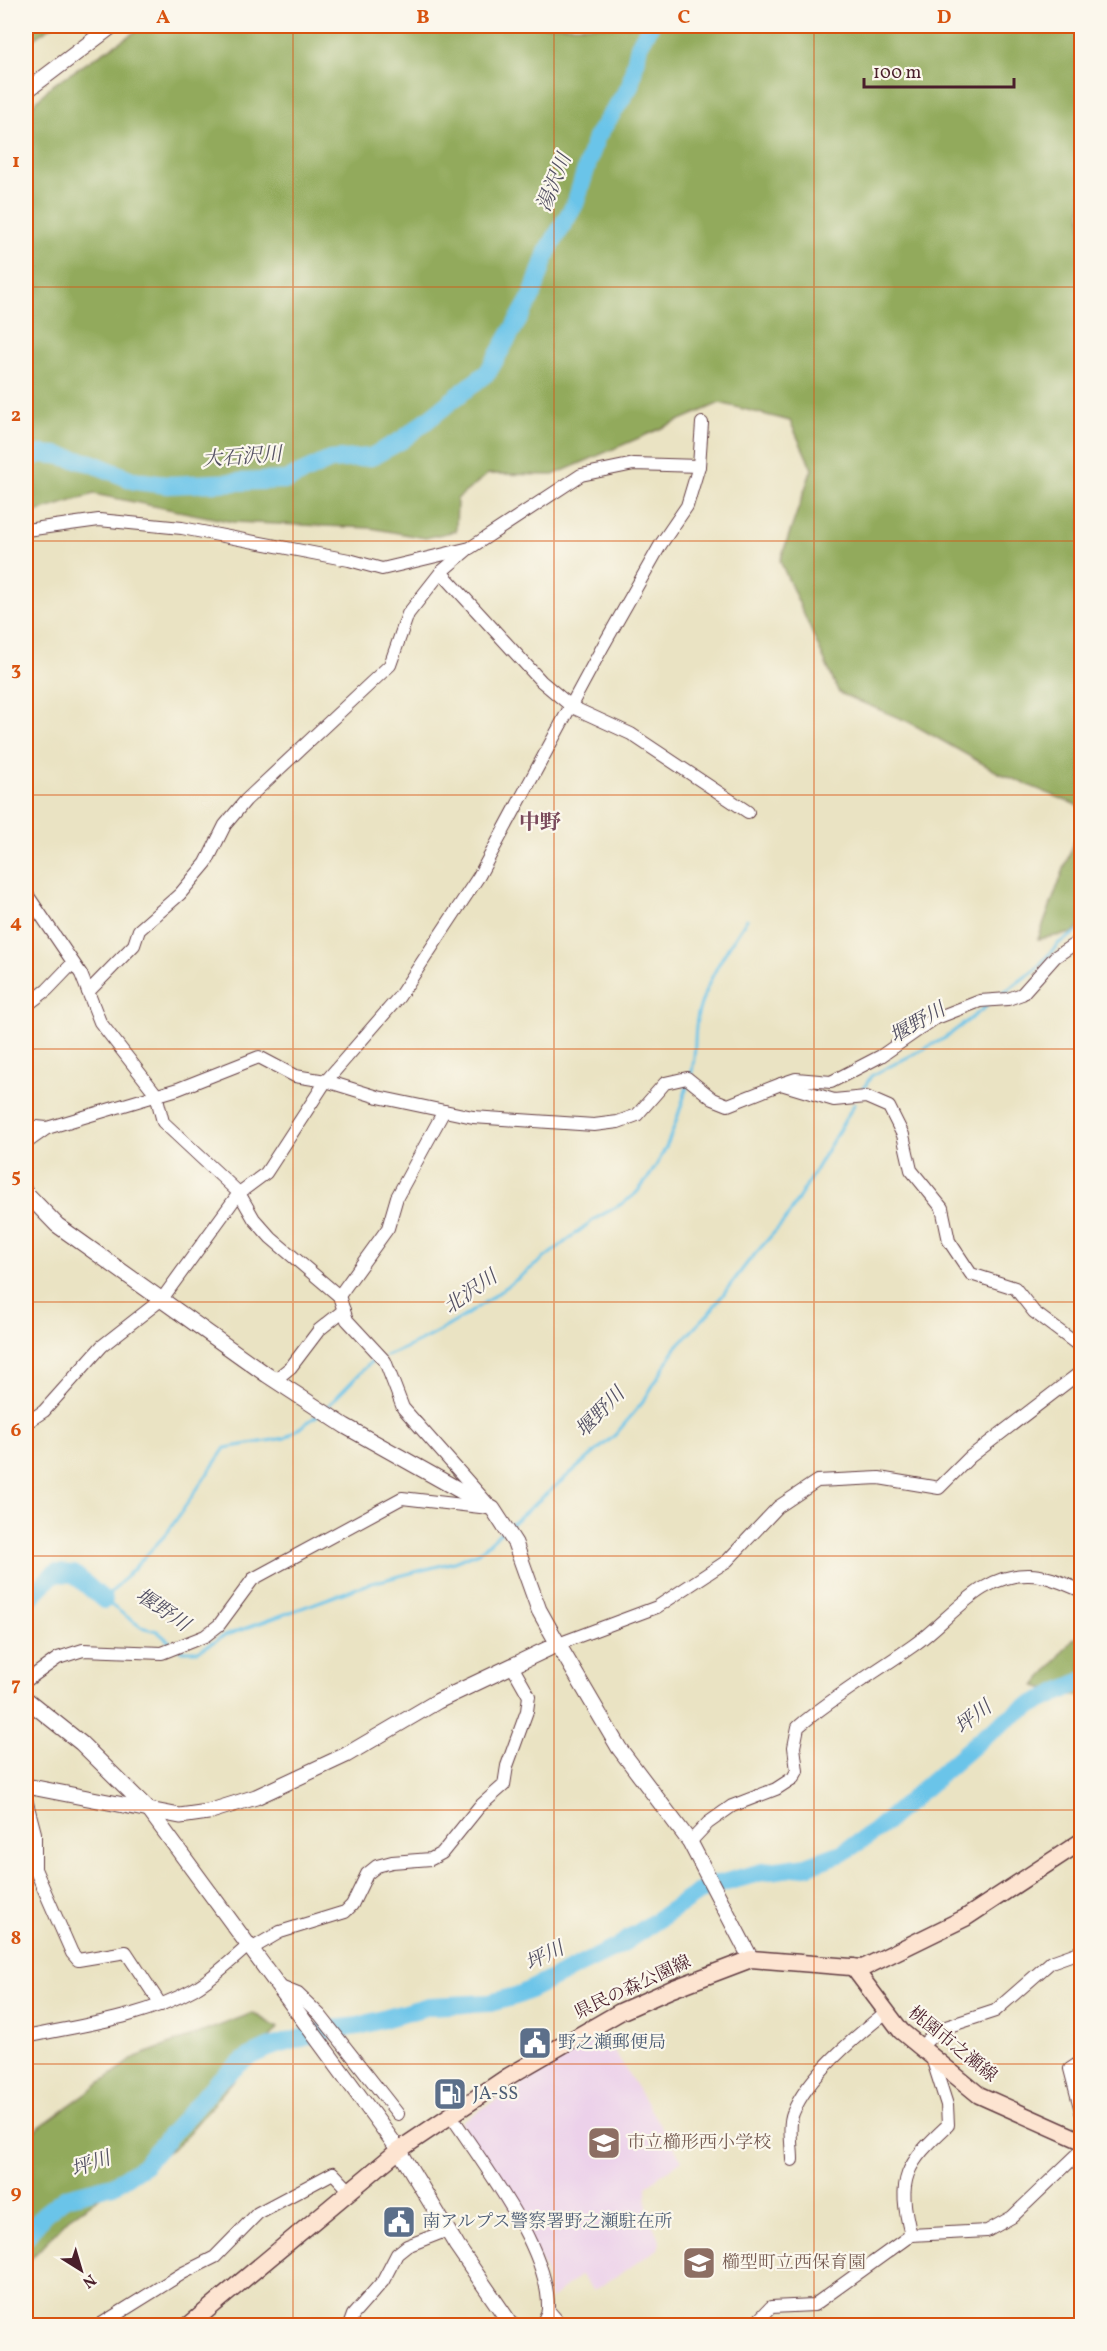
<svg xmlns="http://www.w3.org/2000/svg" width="1107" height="2351" font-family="Vollkorn,'Noto Serif JP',serif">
<rect width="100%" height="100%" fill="#fbf7ec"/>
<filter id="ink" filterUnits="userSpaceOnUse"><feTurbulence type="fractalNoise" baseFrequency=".0167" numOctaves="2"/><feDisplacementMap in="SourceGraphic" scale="12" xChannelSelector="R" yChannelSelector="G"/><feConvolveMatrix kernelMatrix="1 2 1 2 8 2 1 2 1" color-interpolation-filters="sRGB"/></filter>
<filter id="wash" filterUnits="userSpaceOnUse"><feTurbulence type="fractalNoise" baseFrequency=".008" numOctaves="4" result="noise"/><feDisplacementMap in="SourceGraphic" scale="24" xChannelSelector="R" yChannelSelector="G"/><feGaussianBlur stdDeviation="1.35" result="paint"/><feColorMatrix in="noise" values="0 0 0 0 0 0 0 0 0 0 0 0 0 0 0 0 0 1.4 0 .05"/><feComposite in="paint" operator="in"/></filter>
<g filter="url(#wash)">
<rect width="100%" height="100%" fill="#eae3c3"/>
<path fill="#ecd1ea" d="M 604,2035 L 682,2160 L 646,2186 L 647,2212 L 660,2242 L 658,2249 L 593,2291 L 581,2275 L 550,2300 L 545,2268 L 460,2122 Z"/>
<g fill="#92aa5c" stroke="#6e6444" stroke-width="1.5">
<path d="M 26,26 L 52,26 L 26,44 Z"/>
<path d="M 144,26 L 1081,26 L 1081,807 L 999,773 L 909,722 L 839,693 L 780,561 L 812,469 L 790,421 L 720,403 L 553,475 L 488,474 L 457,499 L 456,531 L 425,538 L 371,528 L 233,522 L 94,494 L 26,515 L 26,112 L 51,86 Z"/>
<path d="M 1081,823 L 1081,924 L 1073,933 L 1038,939 Z"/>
<path d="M 1081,1636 L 1081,1697 L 1035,1686 L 1073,1639 Z"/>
<path d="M 253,2013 L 278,2028 L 179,2144 L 69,2218 L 26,2264 L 26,2137 L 136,2057 Z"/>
</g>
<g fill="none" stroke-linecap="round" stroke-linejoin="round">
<g stroke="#6bc4e9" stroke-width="3">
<path d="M 1002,994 L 1036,969 L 1059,943 L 1082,929"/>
<path d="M 691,1075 C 697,1055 693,1034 698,1014 C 707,979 727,949 747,919"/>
<path d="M 860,1095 L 871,1076 L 945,1038 L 987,1006"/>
<path d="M 386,1356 C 463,1327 527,1271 592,1221 C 606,1211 627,1204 638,1191 C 667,1157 675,1125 688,1084"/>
<path d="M 326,1408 L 371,1362 L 380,1358"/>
<path d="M 509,1526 L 615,1435 L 643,1402 L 677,1346 L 709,1313 L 748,1262 L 787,1218 L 855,1103"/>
<path d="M 173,1645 L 157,1631 L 141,1627 L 104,1600 L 167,1533 L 225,1448 L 285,1438 L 318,1415"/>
<path d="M 180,1651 L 198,1651 L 224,1636 L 368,1584 L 454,1562 L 481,1551 L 501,1532"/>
</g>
<g stroke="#6bc4e9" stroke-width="18">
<path d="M 26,458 L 41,454 L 56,455 L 91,463 L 135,481 L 168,485 L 287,480 L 330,460 L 371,457 L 402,440 L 488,372 L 532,296 L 547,252 L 575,204 L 596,138 L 630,86 L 639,46 L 650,26"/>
<path d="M 26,1602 L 54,1573 L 74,1574 L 104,1600"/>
<path d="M 26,2237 L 44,2214 L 66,2197 L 113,2185 L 143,2166 L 217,2082 L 247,2058 L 268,2048 L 332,2029 L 359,2026 L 429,2006 L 490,2003 L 519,1995 L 617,1947 L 705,1888 L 762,1872 L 806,1866 L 842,1853 L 874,1832 L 984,1736 L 1019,1711 L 1082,1681"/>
</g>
</g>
</g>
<g filter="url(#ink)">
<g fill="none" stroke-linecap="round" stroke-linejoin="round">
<defs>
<g id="minor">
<path d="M 26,530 L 99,520 L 182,528 L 349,560 L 382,569 L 470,548 L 581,475 L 634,464 L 699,466"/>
<path d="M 467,550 L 441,572 L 541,681 L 572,707 L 631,734 L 748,812"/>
<path d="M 26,893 L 81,974 L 100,1022 L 156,1094 L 163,1122 L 239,1193 L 254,1219 L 271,1238 L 339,1296 L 347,1320 L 385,1361 L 403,1408 L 488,1504"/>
<path d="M 88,992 L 134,945 L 139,930 L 180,894 L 206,863 L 225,825 L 246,800 L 390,665 L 408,614 L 441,572"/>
<path d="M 26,1006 L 47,990 L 73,963"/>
<path d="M 781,1084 L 796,1079 L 831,1082 L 881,1056 L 934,1019 L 980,1001 L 1008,999 L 1022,994 L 1055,957 L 1082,939"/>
<path d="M 26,1126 L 47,1128 L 178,1089 L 259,1057 L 295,1076 L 326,1081 L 378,1097 L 473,1117 L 594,1125 L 618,1122 L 637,1115 L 665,1083 L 687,1078 L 713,1099 L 728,1105 L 781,1084 L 834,1100 L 866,1097 L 889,1107 L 903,1135 L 911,1170 L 942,1208 L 949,1241 L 971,1274 L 1015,1288 L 1034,1312 L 1082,1348"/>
<path d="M 26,1143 L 47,1128"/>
<path d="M 339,1296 L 388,1228 L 397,1197 L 444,1111"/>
<path d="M 275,1380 L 291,1367 L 319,1330 L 344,1310"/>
<path d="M 26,1423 L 44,1411 L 102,1346 L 162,1299 L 239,1193 L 266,1173 L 326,1081 L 399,997 L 479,876 L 602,648 L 661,544 L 687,506 L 699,466 L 702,423"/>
<path d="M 558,1644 L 657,1607 L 727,1561 L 778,1507 L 817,1481 L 879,1478 L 939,1488 L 970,1457 L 1082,1371"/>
<path d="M 26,1681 L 58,1658 L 83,1650 L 162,1653 L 205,1636 L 219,1625 L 253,1579 L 402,1498 L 489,1508"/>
<path d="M 26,1799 L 35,1833 L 35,1869 L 72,1953 L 78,1960 L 126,1952 L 161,2005"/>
<path d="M 690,1842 L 708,1823 L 732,1806 L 776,1789 L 793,1778 L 797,1771 L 794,1747 L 798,1727 C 834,1696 876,1672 914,1645 C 951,1619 979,1574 1029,1575 C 1047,1575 1065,1584 1082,1591"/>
<path d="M 251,1949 L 280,1932 L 345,1912 L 352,1905 L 367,1874 L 377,1866 L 392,1862 L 431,1859 L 442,1853 L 479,1807 L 504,1785 L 507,1766 L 527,1711 L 529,1696 L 512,1666"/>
<path d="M 278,1986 L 298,1994 L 320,2015 L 398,2114"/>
<path d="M 26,2037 C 82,2025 143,2018 194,1989 C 213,1978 231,1961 248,1946"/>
<path d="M 919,2048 L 940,2029 L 995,2011 L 1051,1962 L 1082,1951"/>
<path d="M 1082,2061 L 1070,2069 L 1082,2115"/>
<path d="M 450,2114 C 482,2163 550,2249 548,2309 C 548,2314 543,2321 541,2326"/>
<path d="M 792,2160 C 792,2147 788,2125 793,2113 C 807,2077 855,2037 885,2013"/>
<path d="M 911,2235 C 896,2178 906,2164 948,2125 L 947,2105 L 932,2058"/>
<path d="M 549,2311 L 562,2326"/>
<path d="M 98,2326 L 183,2273 L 215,2257 L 258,2213 L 333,2173 L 350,2191"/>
<path d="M 349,2326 L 353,2315 L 383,2281 L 397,2254 L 407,2246 L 448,2230"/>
<path d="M 753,2326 L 771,2307 L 814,2305 L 911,2235 L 987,2231 L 1012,2217 L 1082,2150"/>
</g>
<g id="tertiary">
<path d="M 26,91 L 112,26"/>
<path d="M 26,1193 L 57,1225 L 267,1375 L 345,1426 L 493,1509 L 515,1543 L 539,1610 L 558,1644 L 619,1748 L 690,1842 L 751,1959"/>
<path d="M 26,1699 L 81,1743 L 149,1810 L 399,2150 L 457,2246 L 512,2326"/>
<path d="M 26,1786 L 180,1816 L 208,1812 L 256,1797 L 346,1755 L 438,1701 L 558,1644"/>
</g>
<g id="secondary">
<path d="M 853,1967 L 901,2031 L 979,2095 L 1082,2141"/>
<path d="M 188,2326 L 399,2150 L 509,2076 L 620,2012 L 672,1989 L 751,1959 L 863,1968 L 965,1918 L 1082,1841"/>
</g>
</defs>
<use href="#minor" stroke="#623c42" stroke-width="14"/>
<use href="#tertiary" stroke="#623c42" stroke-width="17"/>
<use href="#secondary" stroke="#623c42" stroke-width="19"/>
<use href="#minor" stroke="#fff" stroke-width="12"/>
<use href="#tertiary" stroke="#fff" stroke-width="15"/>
<use href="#secondary" stroke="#fde4d1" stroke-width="16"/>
</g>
</g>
<path fill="none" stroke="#d8530f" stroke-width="1.5" stroke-opacity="0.55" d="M 293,26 L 293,2326M 554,26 L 554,2326M 814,26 L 814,2326M 26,287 L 1082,287M 26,541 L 1082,541M 26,795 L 1082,795M 26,1049 L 1082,1049M 26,1302 L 1082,1302M 26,1556 L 1082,1556M 26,1810 L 1082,1810M 26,2064 L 1082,2064"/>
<defs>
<symbol id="civic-square" viewBox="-11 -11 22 22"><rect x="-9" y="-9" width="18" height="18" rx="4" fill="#5c6f8a" stroke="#fbf7ec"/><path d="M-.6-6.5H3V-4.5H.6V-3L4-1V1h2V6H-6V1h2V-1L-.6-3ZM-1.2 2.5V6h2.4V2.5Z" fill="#fff"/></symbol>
<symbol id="fuel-square" viewBox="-11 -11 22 22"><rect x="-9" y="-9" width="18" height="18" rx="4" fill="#5c6f8a" stroke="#fbf7ec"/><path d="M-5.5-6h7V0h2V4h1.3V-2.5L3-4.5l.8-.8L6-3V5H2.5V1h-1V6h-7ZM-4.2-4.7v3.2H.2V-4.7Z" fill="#fff"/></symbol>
<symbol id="school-square" viewBox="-11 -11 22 22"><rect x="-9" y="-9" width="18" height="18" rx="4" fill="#8d6e63" stroke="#fbf7ec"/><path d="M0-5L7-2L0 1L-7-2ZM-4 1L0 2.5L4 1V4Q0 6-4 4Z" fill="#fff"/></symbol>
</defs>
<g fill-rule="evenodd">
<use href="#civic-square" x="516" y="2024" width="38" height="38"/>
<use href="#fuel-square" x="431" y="2075" width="38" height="38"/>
<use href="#school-square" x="585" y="2124" width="38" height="38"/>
<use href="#civic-square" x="380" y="2203" width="38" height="38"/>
<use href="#school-square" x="680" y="2244" width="38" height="38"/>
</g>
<g text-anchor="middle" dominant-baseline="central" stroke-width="4.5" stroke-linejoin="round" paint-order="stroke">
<g font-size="18" fill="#4a1f2b" stroke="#fbf7ec">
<text transform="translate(633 1988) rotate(-25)">県民の森公園線</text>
<text transform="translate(952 2045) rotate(39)">桃園市之瀬線</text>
</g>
<g font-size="18" fill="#4e5e75" stroke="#fbf7ec" text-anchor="start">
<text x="558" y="2043">野之瀬郵便局</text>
<text x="473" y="2094">JA-SS</text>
<text x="422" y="2222">南アルプス警察署野之瀬駐在所</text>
</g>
<g font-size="18" fill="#785e54" stroke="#fbf7ec" text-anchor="start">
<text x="627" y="2143">市立櫛形西小学校</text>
<text x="722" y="2263">櫛型町立西保育園</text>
</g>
<g font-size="20" font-style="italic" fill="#545164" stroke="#fbf7ec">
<text transform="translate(555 183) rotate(-68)">湯沢川</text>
<text transform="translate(242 458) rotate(-4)">大石沢川</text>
<text transform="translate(918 1024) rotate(-30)">堰野川</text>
<text transform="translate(471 1293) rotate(-35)">北沢川</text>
<text transform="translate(601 1413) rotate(-46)">堰野川</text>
<text transform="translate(162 1611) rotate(34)">堰野川</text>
<text transform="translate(974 1718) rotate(-38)">坪川</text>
<text transform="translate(545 1957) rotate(-26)">坪川</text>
<text transform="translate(91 2165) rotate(-19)">坪川</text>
</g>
<g font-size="21" font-weight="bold" fill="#79495b" stroke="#fbf7ec">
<text x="540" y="823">中野</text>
</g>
</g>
<rect width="1107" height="2351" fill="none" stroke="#fbf7ec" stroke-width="66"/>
<g transform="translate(81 2270) rotate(143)" stroke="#fbf7ec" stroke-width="4.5" paint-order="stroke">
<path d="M0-4.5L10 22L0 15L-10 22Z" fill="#4a1f2b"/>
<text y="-9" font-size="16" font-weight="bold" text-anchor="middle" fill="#4a1f2b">N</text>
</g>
<path d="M864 78v9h150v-9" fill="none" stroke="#4a1f2b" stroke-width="3"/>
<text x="873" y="78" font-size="18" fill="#4a1f2b" stroke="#fbf7ec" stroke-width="4.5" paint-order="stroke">100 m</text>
<rect x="33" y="33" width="1041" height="2285" fill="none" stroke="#d8530f" stroke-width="2"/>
<g font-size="20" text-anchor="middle" font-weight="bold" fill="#d8530f">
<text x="163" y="23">A</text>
<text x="423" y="23">B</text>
<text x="684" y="23">C</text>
<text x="944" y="23">D</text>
<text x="16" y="167">1</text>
<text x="16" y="421">2</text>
<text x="16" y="675">3</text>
<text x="16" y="928">4</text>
<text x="16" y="1182">5</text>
<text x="16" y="1436">6</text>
<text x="16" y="1690">7</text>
<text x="16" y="1944">8</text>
<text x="16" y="2198">9</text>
</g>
</svg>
